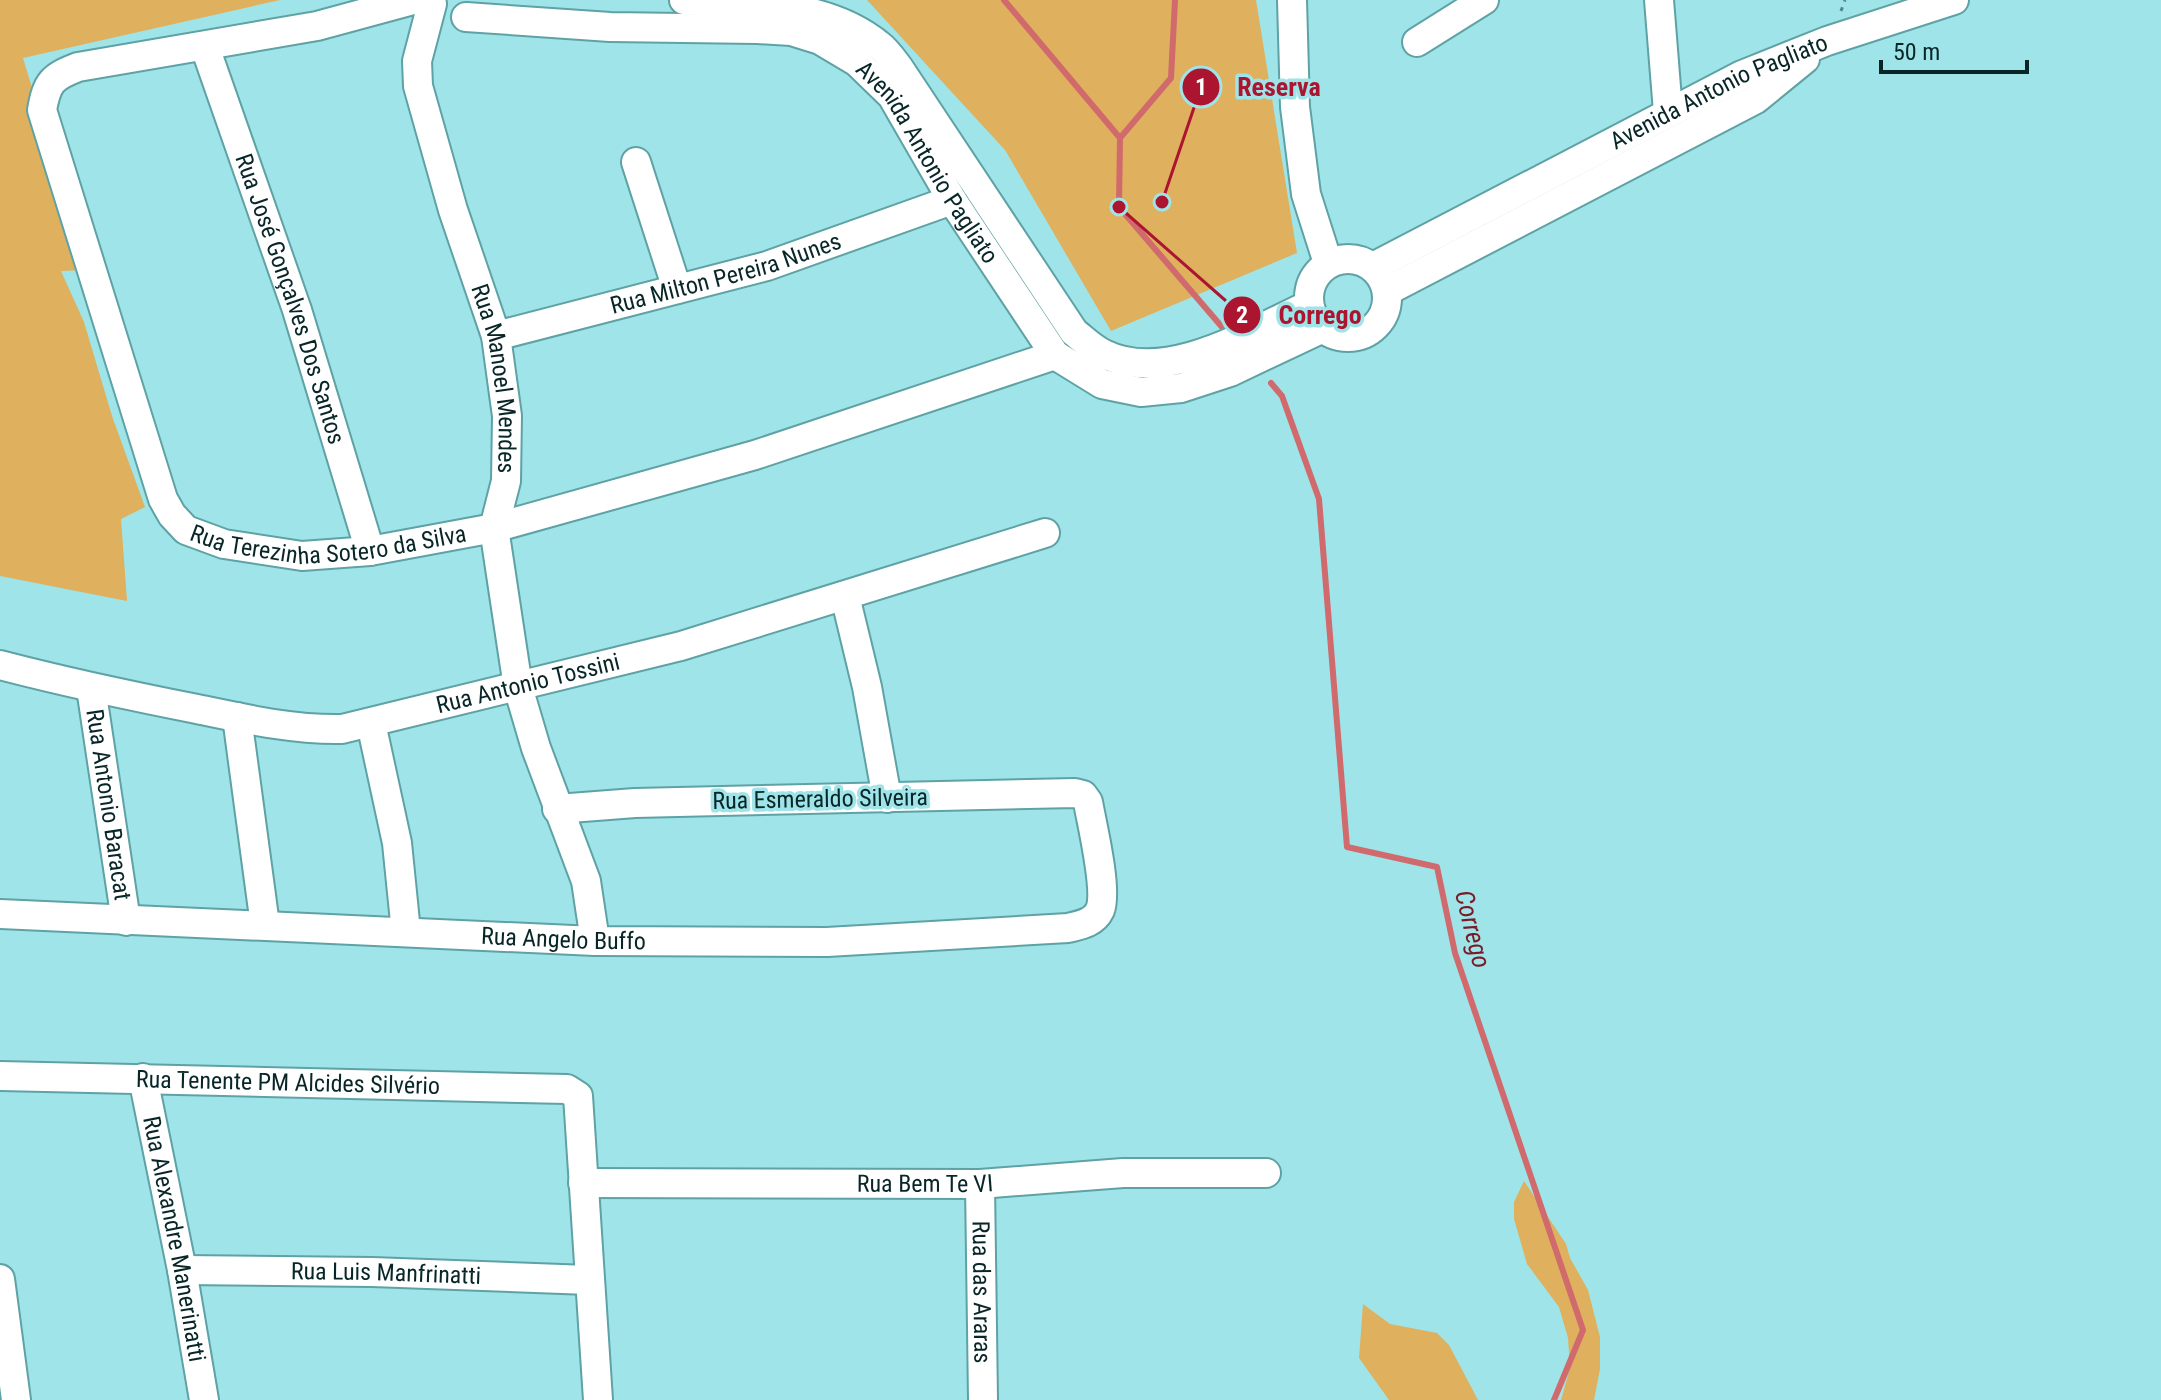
<svg xmlns="http://www.w3.org/2000/svg" width="2161" height="1400" font-family="'Roboto Condensed',sans-serif">
<rect width="100%" height="100%" fill="#9fe4e8"/>
<g fill="#dfb05e">
<path d="M 0,0 L 280,0 L 23,58 L 87,270 L 61,271 L 84,322 L 112,416 L 145,507 L 121,519 L 127,601 L 0,576 Z"/>
<path d="M 867,0 L 1256,0 L 1297,253 L 1111,331 L 1005,150 Z"/>
<path d="M 1524,1181 L 1566,1244 L 1570,1258 L 1588,1290 L 1600,1337 L 1600,1369 L 1594,1400 L 1561,1400 L 1570,1368 L 1568,1338 L 1559,1307 L 1527,1264 L 1514,1219 L 1514,1202 Z"/>
<path d="M 1363,1304 L 1390,1324 L 1437,1333 L 1449,1345 L 1478,1400 L 1389,1400 L 1359,1358 Z"/>
</g>
<g fill="none" stroke-linecap="round" stroke-linejoin="round">
<g stroke="#d06a6d" stroke-width="6">
<path d="M 1004,0 L 1120,138"/>
<path d="M 1175,0 L 1171,78 L 1120,138 L 1119,207 L 1228,334"/>
<path d="M 1271,383 L 1282,396 L 1319,499 L 1347,847 L 1437,867 L 1455,953 L 1583,1330 L 1554,1400"/>
</g>
<defs>
<g id="minor">
<path id="s1" d="M 413,0 L 317,26 L 78,67 C 52,77 47,82 42,110 L 163,499 L 172,515 L 186,530 L 224,544 L 302,556 L 370,551 L 494,528 L 755,455 L 1055,355"/>
<path d="M 684,0 C 749,5 825,1 879,45 C 887,51 893,60 899,68 L 1074,332 C 1083,339 1093,349 1104,354 C 1167,385 1252,331 1309,305"/>
<path d="M 1292,0 L 1295,107 L 1306,194 L 1328,263"/>
<path d="M 1659,0 L 1668,112"/>
<path id="s2" d="M 432,4 L 417,61 L 418,86 L 453,210 L 496,336 L 507,416 L 506,481 L 494,528 L 518,687 L 536,748 L 586,881 L 595,941"/>
<path id="s3" d="M 466,17 L 610,27 L 757,29 L 791,31 L 820,40 L 857,62 L 892,96 L 952,200 L 1055,355 L 1102,384 L 1141,392 L 1181,388 L 1230,372 L 1323,328"/>
<path d="M 1417,42 L 1484,0"/>
<path id="s4" d="M 205,47 L 297,310 L 370,551"/>
<path d="M 636,162 L 677,289"/>
<circle cx="1348" cy="298" r="39"/>
<path id="s5" d="M 1373,267 L 1742,75 L 1827,41 L 1954,0"/>
<path d="M 1387,291 L 1756,99 L 1805,59"/>
<path id="s6" d="M 496,336 L 767,266 L 952,200"/>
<path d="M 845,596 L 867,687 L 887,798"/>
<path id="s7" d="M 0,665 C 65,682 131,696 197,709 C 245,719 293,730 342,729 L 681,646 L 1045,533"/>
<path id="s8" d="M 91,688 L 126,921"/>
<path d="M 237,717 L 265,925"/>
<path d="M 371,723 L 397,843 L 406,932"/>
<path id="s9" d="M 0,914 L 595,941 L 827,942 L 1068,928 C 1080,925 1094,923 1100,910 C 1108,890 1092,825 1088,802 L 1083,795 L 1075,793 L 635,803 L 557,809"/>
<path id="s10" d="M 0,1076 L 567,1089 L 578,1096 L 598,1400"/>
<path id="s11" d="M 143,1078 L 182,1270 L 204,1400"/>
<path id="s12" d="M 583,1183 L 980,1184 L 1123,1173 L 1266,1173"/>
<path id="s13" d="M 980,1184 L 983,1400"/>
<path id="s14" d="M 182,1270 L 372,1272 L 589,1280"/>
<path d="M 0,1279 L 16,1400"/>
</g>
</defs>
<use href="#minor" stroke="#5ea2a5" stroke-width="32"/>
<path stroke="#538587" stroke-width="3" stroke-dasharray="4 6" stroke-linecap="butt" d="M 1841,11 L 1845,0"/>
<use href="#minor" stroke="#fff" stroke-width="28"/>
</g>
<g text-anchor="middle" dominant-baseline="central" stroke-width="7" stroke-linejoin="round" paint-order="stroke">
<g font-size="24" fill="#082627" stroke="#9fe4e8">
<text stroke="none"><textPath href="#s5" startOffset="388">Avenida Antonio Pagliato</textPath></text>
<text stroke="none"><textPath href="#s3" startOffset="522">Avenida Antonio Pagliato</textPath></text>
<text stroke="none"><textPath href="#s6" startOffset="238">Rua Milton Pereira Nunes</textPath></text>
<text stroke="none"><textPath href="#s4" startOffset="266">Rua José Gonçalves Dos Santos</textPath></text>
<text stroke="none"><textPath href="#s2" startOffset="388">Rua Manoel Mendes</textPath></text>
<text stroke="none"><textPath href="#s1" startOffset="994">Rua Terezinha Sotero da Silva</textPath></text>
<text stroke="none"><textPath href="#s7" startOffset="540">Rua Antonio Tossini</textPath></text>
<text transform="translate(820 799) rotate(-1)">Rua Esmeraldo Silveira</text>
<text stroke="none"><textPath href="#s8" startOffset="118">Rua Antonio Baracat</textPath></text>
<text stroke="none"><textPath href="#s9" startOffset="564">Rua Angelo Buffo</textPath></text>
<text stroke="none"><textPath href="#s10" startOffset="288">Rua Tenente PM Alcides Silvério</textPath></text>
<text stroke="none"><textPath href="#s12" startOffset="342">Rua Bem Te VI</textPath></text>
<text stroke="none"><textPath href="#s11" startOffset="164">Rua Alexandre Manerinatti</textPath></text>
<text stroke="none"><textPath href="#s14" startOffset="204">Rua Luis Manfrinatti</textPath></text>
<text stroke="none"><textPath href="#s13" startOffset="108">Rua das Araras</textPath></text>
</g>
<g font-size="26" font-style="italic" fill="#781b26" stroke="#9fe4e8">
<text transform="translate(1473 929) rotate(76)">Corrego</text>
</g>
</g>
<path fill="none" stroke="#ab1530" stroke-width="3" d="M1162 202L1201 87M1119 207L1242 315"/>
<g fill="#ab1530" stroke="#9fe4e8" stroke-width="3">
<circle cx="1162" cy="202" r="8"/>
<circle cx="1119" cy="207" r="8"/>
<circle cx="1201" cy="87" r="20"/>
<circle cx="1242" cy="315" r="20"/>
</g>
<g font-size="24" text-anchor="middle" font-weight="bold" fill="#fff">
<text x="1201" y="95">1</text>
<text x="1242" y="323">2</text>
</g>
<g font-size="26" text-anchor="middle" font-weight="bold" fill="#ab1530" stroke="#9fe4e8" stroke-width="7" stroke-linejoin="round" paint-order="stroke">
<text x="1279" y="96">Reserva</text>
<text x="1320" y="324">Corrego</text>
</g>
<path d="M1881 60v12h146v-12" fill="none" stroke="#082627" stroke-width="4"/>
<text x="1893" y="60" font-size="24" fill="#082627" stroke="#9fe4e8" stroke-width="6" paint-order="stroke">50 m</text>
</svg>
